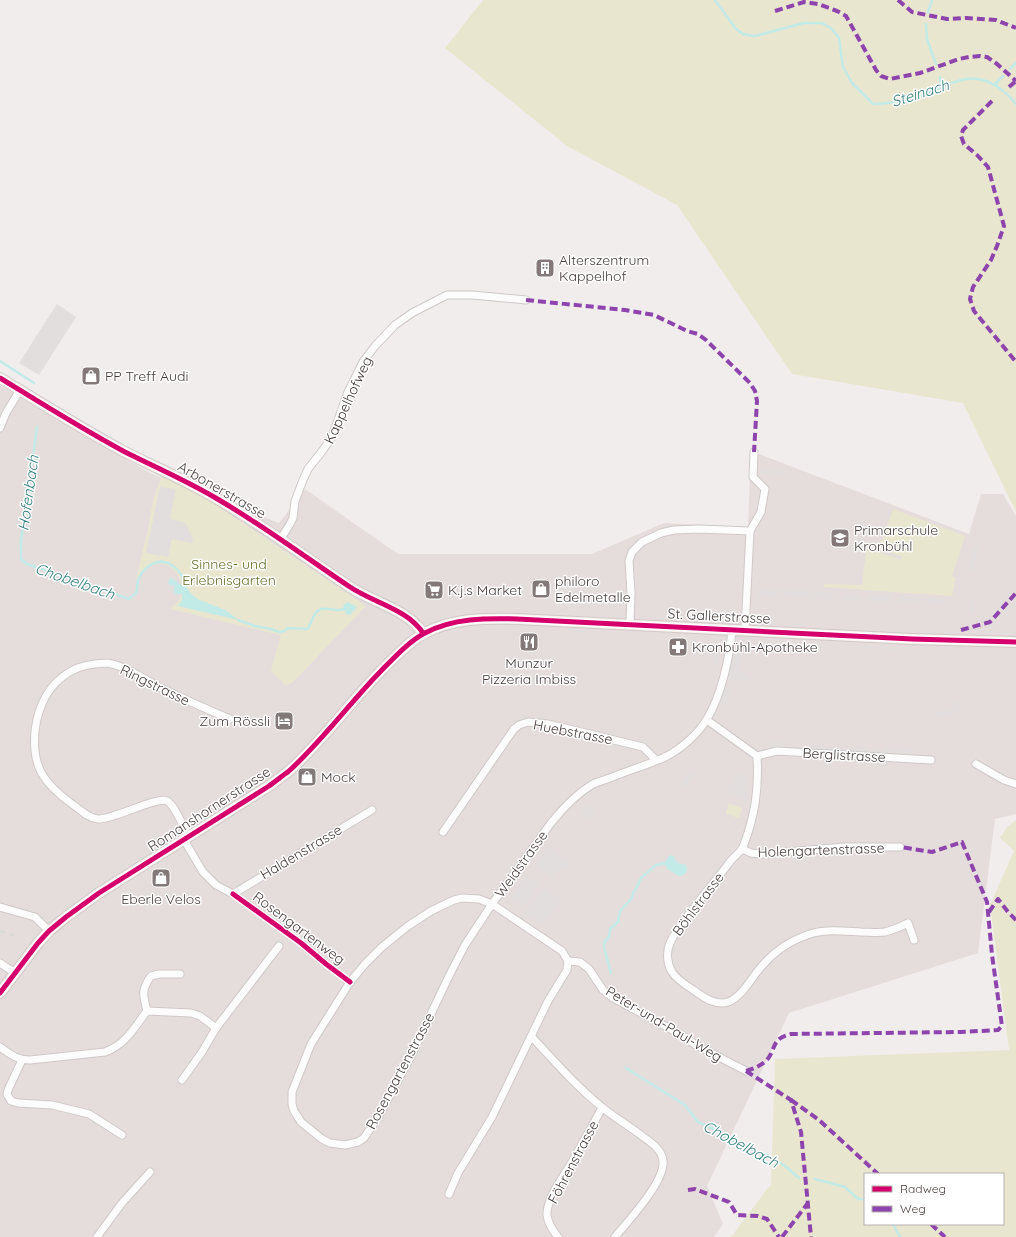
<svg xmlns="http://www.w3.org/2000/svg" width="1016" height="1237" font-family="Quicksand,sans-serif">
<rect width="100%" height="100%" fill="#f1edec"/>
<path fill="#e5dddb" d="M 0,386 L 152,474 L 279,523 L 305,489 L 398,554 L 592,554 L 664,523 L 748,527 L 751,451 L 969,534 L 981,494 L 1003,494 L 1016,516 L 1016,814 L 995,819 L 978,953 L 789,1013 L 707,1186 L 723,1224 L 714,1237 L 0,1237 Z"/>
<g fill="#e9e6cf" fill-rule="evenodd">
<path d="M 483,0 L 1016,0 L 1016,512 L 963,403 L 792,374 L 677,205 L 567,146 L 445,48 Z"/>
<path d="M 162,475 L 201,495 L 366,606 L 293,682 L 286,686 L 271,671 L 281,635 L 170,609 C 174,605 179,602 181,597 C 186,583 174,562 158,564 C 148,565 141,573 136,580 L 148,529 L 153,501 Z"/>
<path d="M 893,509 L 965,536 L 952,576 L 956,578 L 952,596 L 824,587 L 824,584 L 862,585 L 866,552 L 870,549 L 901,560 L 902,557 L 877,547 L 882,540 Z"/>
<path d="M 729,803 L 742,808 L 739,818 L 726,814 Z"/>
<path d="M 1016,820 L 1016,1237 L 731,1237 L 771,1184 L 775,1059 L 1009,1050 L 990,905 L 1014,851 L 1000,838 L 1007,827 ZM 865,1174 L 1003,1174 L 1003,1224 L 865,1224 Z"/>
</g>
<g fill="#e2dedd">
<path d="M 57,304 L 76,317 L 39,375 L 19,363 Z"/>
<path d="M 760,469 L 784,470 L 784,475 L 759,474 Z"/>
<path d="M 160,487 L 176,489 L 170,519 L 183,522 L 187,525 L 193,540 L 192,543 L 172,539 L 168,557 L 162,555 L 161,556 L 146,553 Z"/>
<path d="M 973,547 L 980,547 L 972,571 L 969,570 L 968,575 L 966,574 Z"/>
<path d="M 760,589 L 780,590 L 776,597 L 755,596 Z"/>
<path d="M 783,589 L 811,591 L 811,598 L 782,596 Z"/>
<path d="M 817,591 L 835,593 L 831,600 L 812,598 Z"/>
<path d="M 845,593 L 863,595 L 859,601 L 840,600 Z"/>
<path d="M 872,594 L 893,595 L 888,603 L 866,601 Z"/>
<path d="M 901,596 L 920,597 L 916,603 L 897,602 Z"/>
<path d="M 928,597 L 945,598 L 944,605 L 927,604 Z"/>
<path d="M 970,601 L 975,602 L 975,614 L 969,614 Z"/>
<path d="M 842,645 L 900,648 L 900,650 L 842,647 Z"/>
<path d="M 714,649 L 721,649 L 718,666 L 712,665 Z"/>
<path d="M 735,651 L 742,651 L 740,673 L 750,674 L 750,680 L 727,680 Z"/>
<path d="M 724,686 L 731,689 L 727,705 L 720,702 Z"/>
<path d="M 952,701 L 958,701 L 959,711 L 953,710 L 954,716 L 936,718 L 936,712 L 953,710 Z"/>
<path d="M 771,741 L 785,742 L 784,746 L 797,746 L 800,749 L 768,749 Z"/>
<path d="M 813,743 L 823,744 L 822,748 L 853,749 L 851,752 L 810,750 Z"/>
<path d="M 857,745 L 867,746 L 866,750 L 884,751 L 886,746 L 896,747 L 894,754 L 854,752 Z"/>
<path d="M 898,747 L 913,748 L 910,754 L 896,754 Z"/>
<path d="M 690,769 L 696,773 L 686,788 L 680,784 Z"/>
<path d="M 738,772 L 749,779 L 746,785 L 749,798 L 746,803 L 727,790 Z"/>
<path d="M 588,804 L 596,810 L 588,822 L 580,816 Z"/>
<path d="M 549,846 L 571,862 L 567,868 L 556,872 L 552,878 L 534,865 Z"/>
<path d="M 526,875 L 540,885 L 524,908 L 510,899 Z"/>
<path d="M 543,887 L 562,900 L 543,926 L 524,913 Z"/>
</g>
<g fill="#c2eae7">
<path d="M 170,578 C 176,579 177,585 186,586 C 195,602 205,601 220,608 C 227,610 233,616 239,620 L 178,606 L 182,600 L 182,594 L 175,594 L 173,589 L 175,586 L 170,585 L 168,583 Z"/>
<path d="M 348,602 L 357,607 L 350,615 L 346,614 L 343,605 Z"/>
<path d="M 670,855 L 674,856 C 675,862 679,864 686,865 L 687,870 L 685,874 L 680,876 C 675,874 661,867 666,860 C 667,858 669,857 670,855 Z"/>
</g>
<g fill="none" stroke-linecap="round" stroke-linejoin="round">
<g stroke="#c2eae7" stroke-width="2.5">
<path d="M 715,0 L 736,29 L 743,34 L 755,36 L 804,23 L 822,23 L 832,29 L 839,38 L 843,67 L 852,83 L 873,104 C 889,104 903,101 919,96 C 934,91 949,82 966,79 C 986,76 1004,89 1016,104"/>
<path d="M 928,12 L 932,0"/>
<path d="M 926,24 L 927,39 L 936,64"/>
<path d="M 1010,69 L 1016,63"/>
<path d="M 940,77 L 941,87"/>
<path d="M 994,85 L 1003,76"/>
<path d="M 0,361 L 34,383"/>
<path d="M 37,427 L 21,541 L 21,559 L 27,564 L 129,599 C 131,597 134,595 136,593 C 138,589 137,584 138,580 C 143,567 157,557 170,564 C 179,569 184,578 186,587"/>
<path d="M 238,620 L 255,626 L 267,628 L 280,632 L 284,631 L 288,628 L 307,629 C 311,624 312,619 315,614 C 320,606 329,609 337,610 C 340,610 343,609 347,609"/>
<path d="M 611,973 L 604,947 L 605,941 L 609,937 L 610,929 L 618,922 L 620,911 L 632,898 L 633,893 L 636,889 L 641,878 L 656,865 L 667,863"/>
<path d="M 626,1068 L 685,1105 L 698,1122 L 716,1130 L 727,1138 L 758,1152 L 768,1155 L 785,1166 L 799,1178"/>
<path d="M 815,1179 L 845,1187 L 858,1199 L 865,1199"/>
<path d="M 893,1224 L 900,1237"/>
</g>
<defs>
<g id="street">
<path d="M 0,428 L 6,413 L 20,390"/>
<path d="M 280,540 L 290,524 L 293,518 L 295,501 L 303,480 L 308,469 L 323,450 L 332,437 L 348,392 L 363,362 L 375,346 L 395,325 L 412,313 L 447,295 L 472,295 L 526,300"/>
<path d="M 630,624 L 631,593 L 629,561 L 632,552 L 642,542 L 661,533 L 674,530 L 699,529 L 750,531"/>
<path d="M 745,630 L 750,531 L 761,512 L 765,489 L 753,477 L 754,452"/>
<path d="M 707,720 L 757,756 C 759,789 755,816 743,847 C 740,853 733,857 729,863 C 717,879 704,894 692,910 C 684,920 675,931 670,943 C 666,952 667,964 672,972 C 677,980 687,986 695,991 C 704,998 716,1006 728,1002 C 743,996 751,978 761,967 C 772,954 786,943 802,937 C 821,928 841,931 861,932 C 869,932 877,933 885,932 C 893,930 900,927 908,923 L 914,940"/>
<path d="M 757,756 L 777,751 L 931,760"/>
<path d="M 976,764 L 1004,780 L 1016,784"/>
<path d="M 443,832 L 514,729 L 519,725 L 528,722 L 548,724 L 643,747 L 656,760"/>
<path d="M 189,837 C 184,829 175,805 167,801 C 157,796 113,820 98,819 C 87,818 80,809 72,804 C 61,796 49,786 42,774 C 31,754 33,725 42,704 C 51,682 71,666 95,664 C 98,664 103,663 107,663 C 126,666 142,678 159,687 C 182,698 206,709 230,719"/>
<path d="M 184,840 L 203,872 L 216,885 L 233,894 L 372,810"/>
<path d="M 742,849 L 751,853 L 761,854 L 845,847 L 900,847"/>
<path d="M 462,898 L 479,899 L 492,904 L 465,945 L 449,976 L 411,1056 L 378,1117 L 364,1138 L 358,1142 L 345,1145 L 330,1143 L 322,1139 L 301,1122 L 294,1111 L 292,1104 L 292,1092 L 311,1044 L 350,982 L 365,964 L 382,947 L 408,926 L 431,911 L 454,900 Z"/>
<path d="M 0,907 L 35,917 L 49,931"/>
<path d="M 568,961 L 580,962 L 589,969 L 603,990 L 613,998 L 678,1033 L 696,1045 L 746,1071"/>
<path d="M 0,963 L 15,973"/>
<path d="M 147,1011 C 143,995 141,990 151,976 L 159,974 L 180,974"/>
<path d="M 532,1037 C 554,1061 577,1087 603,1108 C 614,1117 626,1124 638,1133 C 647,1140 662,1148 663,1161 C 665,1182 628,1221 615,1237"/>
<path d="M 0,1047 C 10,1054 17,1060 30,1060 L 105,1052 C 126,1044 134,1028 147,1011 L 191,1013 L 200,1016 L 216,1028"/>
<path d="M 22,1060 L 8,1090 L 7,1094 L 11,1101 L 18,1103 L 52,1105 L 89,1114 L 122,1135"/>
<path d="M 182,1080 L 202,1052 L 216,1028 L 279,946"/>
<path d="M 449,1194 L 458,1173 L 492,1117 L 548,1001 L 567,970 L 568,961 L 562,951 L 492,904 L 551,823 C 563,808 576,794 593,784 C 599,781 605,780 610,778 C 629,770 649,765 667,756 C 682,748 698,734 707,719 C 721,696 730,657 732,629"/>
<path d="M 97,1237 L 122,1203 L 150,1172"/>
<path d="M 558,1237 C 553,1231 548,1224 547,1215 C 546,1199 564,1176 572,1162 C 582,1144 592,1126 602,1108"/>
</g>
<g id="secondary">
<path d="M 0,378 C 41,403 82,429 125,452 C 155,467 185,480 214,497 C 261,524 305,557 350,587 C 374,603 407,609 423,633"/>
<path d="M 0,993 L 38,943 L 49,931 L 66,917 L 99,893 L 269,786 C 276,781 282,776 289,771 C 321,742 349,704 379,673 C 392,660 409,641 425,633 C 453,618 486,618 517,619 L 912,639 L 1016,642"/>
</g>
</defs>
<use href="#street" stroke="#cec9c8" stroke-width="9"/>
<use href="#secondary" stroke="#d2c9c7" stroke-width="12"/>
<use href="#street" stroke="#fdfcfc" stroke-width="7"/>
<use href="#secondary" stroke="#f6f2f0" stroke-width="10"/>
<path stroke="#dad9d9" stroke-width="2.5" stroke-dasharray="5 5" stroke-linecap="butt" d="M 0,931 L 18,937"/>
<g stroke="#8e44ad" stroke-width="4" stroke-dasharray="8 4" stroke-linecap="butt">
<path d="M 898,0 L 912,12 L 947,19 L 967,18 L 996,20 L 1016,28"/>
<path d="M 775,11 L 804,2 L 818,4 L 837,11 L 846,16 L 876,70 L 881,76 L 890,79 L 920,73 L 959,59 L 969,57 L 980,56 L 987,57 L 997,64 L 1016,81"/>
<path d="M 1009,87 L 1016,81"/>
<path d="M 992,101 L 963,130 L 961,136 L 964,144 L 977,155 L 988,167 L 1004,226 L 997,246 L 991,260 L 973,287 L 970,299 L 974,311 L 1016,362"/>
<path d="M 526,300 L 625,310 L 654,315 L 687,331 L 698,334 L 706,340 L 750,383 L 755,391 L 757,401 L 754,452"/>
<path d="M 961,630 L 990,622 L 1016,593"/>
<path d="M 989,912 L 998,899 L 1008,912 L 1016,920"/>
<path d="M 746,1071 C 753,1069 760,1066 766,1061 C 777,1049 770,1039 791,1034 L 961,1032 L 998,1030 L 1002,1026 L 992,955 L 987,902 L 962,842 L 932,852 L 900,847"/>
<path d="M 746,1071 L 791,1100 L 801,1132 L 811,1237"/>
<path d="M 791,1100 L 819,1120 L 878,1174"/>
<path d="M 688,1190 L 695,1189 L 729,1202 L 737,1215 L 758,1216 L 767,1219 L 779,1237"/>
<path d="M 931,1224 L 945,1237"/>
<path d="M 782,1237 L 808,1203"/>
</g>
<defs>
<g id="cycleway">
<path d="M 0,378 C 41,403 82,429 125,452 C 155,467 185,480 214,497 C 261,524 305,557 350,587 C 374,603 407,609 423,633"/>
<path d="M 233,894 L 301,943 L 326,964 L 350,982"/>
<path d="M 0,993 L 38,943 L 49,931 L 66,917 L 99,893 L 269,786 C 276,781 282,776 289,771 C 321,742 349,704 379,673 C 392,660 409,641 425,633 C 453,618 486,618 517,619 L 912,639 L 1016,642"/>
</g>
</defs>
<use href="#cycleway" stroke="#fff" stroke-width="8"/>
<use href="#cycleway" stroke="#d6006c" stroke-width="5"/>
</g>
<defs>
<symbol id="building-square" viewBox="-11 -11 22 22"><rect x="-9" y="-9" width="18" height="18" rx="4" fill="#827978" stroke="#fff"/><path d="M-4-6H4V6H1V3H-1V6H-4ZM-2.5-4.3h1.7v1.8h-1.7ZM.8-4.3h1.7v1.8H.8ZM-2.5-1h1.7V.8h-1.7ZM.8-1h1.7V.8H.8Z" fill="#fff"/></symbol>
<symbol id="shop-square" viewBox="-11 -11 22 22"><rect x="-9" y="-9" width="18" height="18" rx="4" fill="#827978" stroke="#fff"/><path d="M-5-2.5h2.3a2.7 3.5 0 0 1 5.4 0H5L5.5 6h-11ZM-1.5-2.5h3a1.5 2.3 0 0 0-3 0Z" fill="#fff"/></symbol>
<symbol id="school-square" viewBox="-11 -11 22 22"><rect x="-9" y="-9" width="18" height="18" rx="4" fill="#827978" stroke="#fff"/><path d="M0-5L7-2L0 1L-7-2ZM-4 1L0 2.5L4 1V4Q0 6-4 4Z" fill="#fff"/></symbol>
<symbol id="supermarket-square" viewBox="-11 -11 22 22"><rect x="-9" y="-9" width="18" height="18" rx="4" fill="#827978" stroke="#fff"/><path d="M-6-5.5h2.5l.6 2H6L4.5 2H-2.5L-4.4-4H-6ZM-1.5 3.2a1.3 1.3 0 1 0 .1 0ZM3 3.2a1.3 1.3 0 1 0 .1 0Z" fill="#fff"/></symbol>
<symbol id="restaurant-square" viewBox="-11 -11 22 22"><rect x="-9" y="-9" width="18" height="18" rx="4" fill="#827978" stroke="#fff"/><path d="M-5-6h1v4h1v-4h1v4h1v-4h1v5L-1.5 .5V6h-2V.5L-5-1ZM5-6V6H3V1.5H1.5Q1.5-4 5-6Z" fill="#fff"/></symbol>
<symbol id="pharmacy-square" viewBox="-11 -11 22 22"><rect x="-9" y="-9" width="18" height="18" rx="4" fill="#827978" stroke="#fff"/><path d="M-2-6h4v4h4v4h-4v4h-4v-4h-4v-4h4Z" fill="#fff"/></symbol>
<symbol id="hotel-square" viewBox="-11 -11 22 22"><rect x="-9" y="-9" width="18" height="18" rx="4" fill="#827978" stroke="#fff"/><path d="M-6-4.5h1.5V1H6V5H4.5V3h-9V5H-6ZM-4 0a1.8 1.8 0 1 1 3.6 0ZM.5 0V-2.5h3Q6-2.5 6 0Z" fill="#fff"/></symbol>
</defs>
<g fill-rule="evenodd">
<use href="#building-square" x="534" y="257" width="22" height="22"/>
<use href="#shop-square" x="80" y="365" width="22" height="22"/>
<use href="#school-square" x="829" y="527" width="22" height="22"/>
<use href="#shop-square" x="530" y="578" width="22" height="22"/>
<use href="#supermarket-square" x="423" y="579" width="22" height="22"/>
<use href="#restaurant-square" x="518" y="631" width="22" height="22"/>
<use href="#pharmacy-square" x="667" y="636" width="22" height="22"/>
<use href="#hotel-square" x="273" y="710" width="22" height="22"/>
<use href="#shop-square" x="296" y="766" width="22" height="22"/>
<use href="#shop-square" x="150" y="867" width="22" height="22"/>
</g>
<g text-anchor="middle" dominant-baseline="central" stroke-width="3" stroke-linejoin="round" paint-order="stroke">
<g font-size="14" fill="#463b39" stroke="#fff" text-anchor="start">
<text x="559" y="260">Alterszentrum<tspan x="559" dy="16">Kappelhof</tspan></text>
<text x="105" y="376">PP Treff Audi</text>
<text x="854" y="530">Primarschule<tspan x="854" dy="16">Kronbühl</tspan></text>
<text x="555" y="581">philoro<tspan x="555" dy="16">Edelmetalle</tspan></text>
<text x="448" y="590">K.j.s Market</text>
<text x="692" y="647">Kronbühl-Apotheke</text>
<text x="529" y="663" text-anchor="middle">Munzur<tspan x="529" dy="16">Pizzeria Imbiss</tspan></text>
<text x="270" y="721" text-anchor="end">Zum Rössli</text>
<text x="321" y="777">Mock</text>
<text x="161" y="899" text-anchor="middle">Eberle Velos</text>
</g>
<g font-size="14" fill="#463b39" stroke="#fff">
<text transform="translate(348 400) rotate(-65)">Kappelhofweg</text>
<text transform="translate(222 490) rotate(30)">Arbonerstrasse</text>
<text transform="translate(719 616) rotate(3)">St. Gallerstrasse</text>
<text transform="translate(155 685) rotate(26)">Ringstrasse</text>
<text transform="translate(573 732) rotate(11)">Huebstrasse</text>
<text transform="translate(844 755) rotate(3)">Berglistrasse</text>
<text transform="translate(209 809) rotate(-33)">Romanshornerstrasse</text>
<text transform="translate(821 850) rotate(-2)">Holengartenstrasse</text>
<text transform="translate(301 852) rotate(-31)">Haldenstrasse</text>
<text transform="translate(521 864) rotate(-54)">Weidstrasse</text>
<text transform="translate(698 904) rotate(-53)">Böhlstrasse</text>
<text transform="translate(299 928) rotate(37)">Rosengartenweg</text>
<text transform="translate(664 1024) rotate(31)">Peter-und-Paul-Weg</text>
<text transform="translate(400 1071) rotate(-62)">Rosengartenstrasse</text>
<text transform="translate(573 1162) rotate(-62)">Föhrenstrasse</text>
</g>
<g font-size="14" fill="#687233" stroke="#fff">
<text x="229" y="564">Sinnes- und<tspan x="229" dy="16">Erlebnisgarten</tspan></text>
</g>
<g font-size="15" font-style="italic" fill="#34817d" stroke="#fff">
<text transform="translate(920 93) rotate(-17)">Steinach</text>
<text transform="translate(28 493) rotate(-82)">Hofenbach</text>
<text transform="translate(75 581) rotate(19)">Chobelbach</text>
<text transform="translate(741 1144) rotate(28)">Chobelbach</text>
</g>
</g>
<rect x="864" y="1173" width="140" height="52" fill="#ffffff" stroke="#b5b1b0"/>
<rect x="872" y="1186" width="20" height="6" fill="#d6006c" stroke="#b5b1b0"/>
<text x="900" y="1193" font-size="12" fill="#463b39">Radweg</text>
<rect x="872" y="1206" width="20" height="6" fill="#8e44ad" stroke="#b5b1b0"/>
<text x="900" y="1213" font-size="12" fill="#463b39">Weg</text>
</svg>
